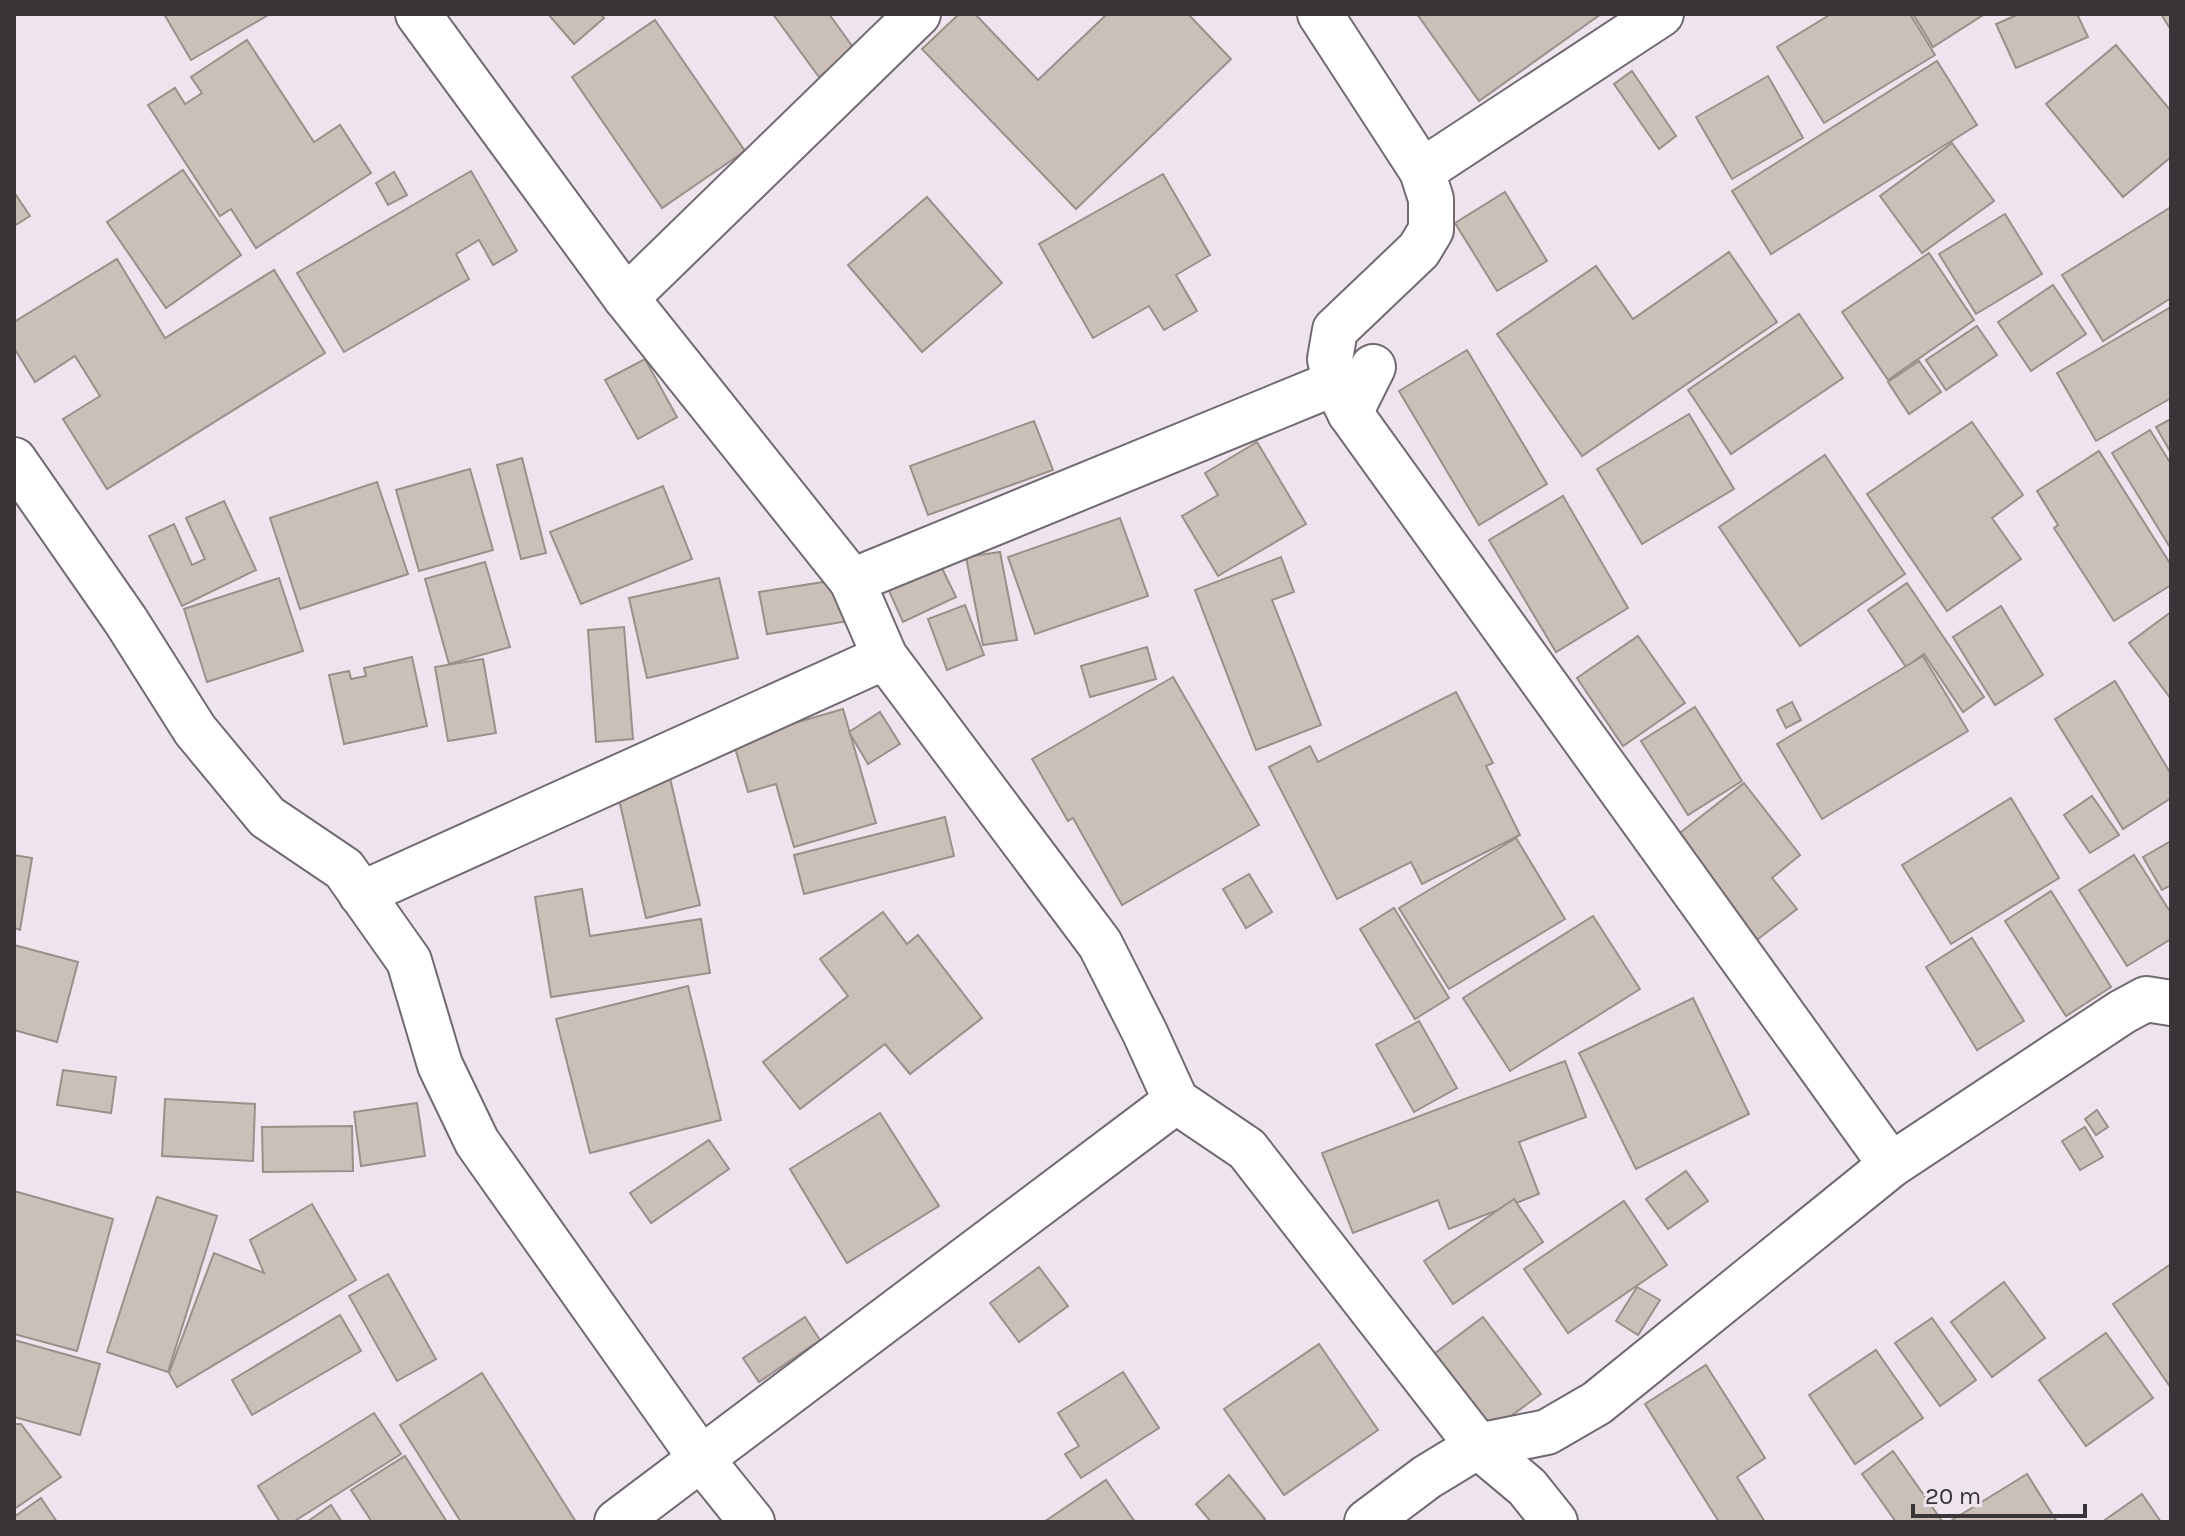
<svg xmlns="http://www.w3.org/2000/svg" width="2185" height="1536" font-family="Karla,sans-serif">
<rect width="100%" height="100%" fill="#ede4ed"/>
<g fill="#cac0b9" stroke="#9a908a" stroke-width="2">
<path d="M 164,14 L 270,14 L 191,60 Z"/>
<path d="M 548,14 L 601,14 L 604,18 L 574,44 Z"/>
<path d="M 773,14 L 829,14 L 855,50 L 819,77 Z"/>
<path d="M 959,14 L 975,14 L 1038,80 L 1107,14 L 1188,14 L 1231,59 L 1076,209 L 922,49 Z"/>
<path d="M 1417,14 L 1601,14 L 1479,101 Z"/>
<path d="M 1831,14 L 1910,14 L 1935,55 L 1824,123 L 1777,47 Z"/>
<path d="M 1913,14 L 1982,14 L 1983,15 L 1933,47 Z"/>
<path d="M 2019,14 L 2077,14 L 2088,37 L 2016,68 L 1996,24 Z"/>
<path d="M 2161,14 L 2171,14 L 2171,26 L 2169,27 Z"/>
<path d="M 655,20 L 745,151 L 662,208 L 572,77 Z"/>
<path d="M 247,40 L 314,142 L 340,125 L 371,173 L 256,248 L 231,209 L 220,216 L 148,105 L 175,88 L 185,104 L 202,93 L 191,77 Z"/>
<path d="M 2116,45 L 2171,111 L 2171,157 L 2123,197 L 2046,104 Z"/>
<path d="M 1937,61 L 1977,125 L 1771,254 L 1732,191 Z"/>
<path d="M 1632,71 L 1676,136 L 1659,149 L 1614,84 Z"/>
<path d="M 1768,76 L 1803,138 L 1732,179 L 1696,117 Z"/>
<path d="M 1952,143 L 1994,201 L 1922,253 L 1880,196 Z"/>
<path d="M 183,170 L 241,255 L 166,308 L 107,222 Z"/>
<path d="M 471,171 L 517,251 L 493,265 L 479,240 L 456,254 L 469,279 L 344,352 L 297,273 Z"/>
<path d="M 394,172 L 407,195 L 388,205 L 376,183 Z"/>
<path d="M 1163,174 L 1210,255 L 1176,275 L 1197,311 L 1164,330 L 1149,306 L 1093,338 L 1039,244 Z"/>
<path d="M 14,192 L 30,216 L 14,226 Z"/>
<path d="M 1505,192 L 1547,261 L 1497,291 L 1455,223 Z"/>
<path d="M 927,197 L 1002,283 L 922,352 L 848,265 Z"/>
<path d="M 2171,207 L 2171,298 L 2103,341 L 2062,275 Z"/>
<path d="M 2005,214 L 2042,274 L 1976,314 L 1939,254 Z"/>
<path d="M 1729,252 L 1777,322 L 1582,456 L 1497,334 L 1596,266 L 1633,319 Z"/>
<path d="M 1929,253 L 1974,320 L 1888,380 L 1842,312 Z"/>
<path d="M 117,259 L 165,338 L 274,270 L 325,353 L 107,489 L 63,419 L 100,396 L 75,356 L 35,382 L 14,348 L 14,322 Z"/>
<path d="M 2053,285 L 2086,334 L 2031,371 L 1998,322 Z"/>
<path d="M 2171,307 L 2171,398 L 2096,441 L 2057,373 Z"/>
<path d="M 1799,314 L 1843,378 L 1731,454 L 1688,390 Z"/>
<path d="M 1977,326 L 1997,355 L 1946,390 L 1926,360 Z"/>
<path d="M 1467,350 L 1547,484 L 1479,525 L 1399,391 Z"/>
<path d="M 645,359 L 677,417 L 638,439 L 605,380 Z"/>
<path d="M 1919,361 L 1941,392 L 1909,414 L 1888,382 Z"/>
<path d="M 1689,414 L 1734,489 L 1642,544 L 1597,469 Z"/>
<path d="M 2171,419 L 2171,453 L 2156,427 Z"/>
<path d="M 1034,421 L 1053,470 L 928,515 L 910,466 Z"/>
<path d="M 1972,422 L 2023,495 L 1992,518 L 2021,559 L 1947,611 L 1867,494 Z"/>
<path d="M 2150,430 L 2171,464 L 2171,549 L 2112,453 Z"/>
<path d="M 1257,442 L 1306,524 L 1218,576 L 1182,516 L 1218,495 L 1205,473 Z"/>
<path d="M 2099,451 L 2171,565 L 2171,585 L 2114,621 L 2054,528 L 2058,525 L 2037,491 Z"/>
<path d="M 1825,455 L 1905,574 L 1800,646 L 1719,527 Z"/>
<path d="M 522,458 L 546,553 L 521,559 L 497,465 Z"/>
<path d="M 470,469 L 493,550 L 419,571 L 396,490 Z"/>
<path d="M 377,482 L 408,574 L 300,609 L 270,518 Z"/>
<path d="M 663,486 L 692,559 L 581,604 L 550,532 Z"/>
<path d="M 1563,496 L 1628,608 L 1556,652 L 1489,540 Z"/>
<path d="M 224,501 L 256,570 L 182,606 L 149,536 L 174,524 L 192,565 L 205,559 L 186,518 Z"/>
<path d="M 1120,518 L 1148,596 L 1035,634 L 1008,557 Z"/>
<path d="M 1000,552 L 1017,640 L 983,645 L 966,557 Z"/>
<path d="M 1281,557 L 1294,592 L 1272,600 L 1321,725 L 1256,750 L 1195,590 Z"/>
<path d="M 938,560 L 956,597 L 903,622 L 886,584 Z"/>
<path d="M 485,562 L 510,647 L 449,664 L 425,579 Z"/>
<path d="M 279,578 L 303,651 L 207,682 L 184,609 Z"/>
<path d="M 719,578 L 738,658 L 647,678 L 629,598 Z"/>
<path d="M 843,579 L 849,621 L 767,634 L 759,592 Z"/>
<path d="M 1907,583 L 1984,697 L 1963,712 L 1924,654 L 1906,667 L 1868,610 Z"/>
<path d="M 965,605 L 984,655 L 947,670 L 928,619 Z"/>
<path d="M 2001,606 L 2043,675 L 1995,705 L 1953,637 Z"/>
<path d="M 2171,612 L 2171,699 L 2129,643 Z"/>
<path d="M 624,627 L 633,739 L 596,742 L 588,630 Z"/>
<path d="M 1638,636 L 1685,703 L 1623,746 L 1577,678 Z"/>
<path d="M 1147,647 L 1156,679 L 1090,697 L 1081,666 Z"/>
<path d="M 1923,656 L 1968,731 L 1822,819 L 1777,744 Z"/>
<path d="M 412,657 L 427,726 L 344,744 L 329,675 L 349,671 L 351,679 L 366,676 L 364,668 Z"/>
<path d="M 483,659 L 496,733 L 448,741 L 435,667 Z"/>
<path d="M 1173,677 L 1259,825 L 1122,905 L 1073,818 L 1068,821 L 1032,759 Z"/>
<path d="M 2115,681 L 2171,774 L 2171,798 L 2123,829 L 2055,719 Z"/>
<path d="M 1456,692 L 1493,763 L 1486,766 L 1520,835 L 1422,884 L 1411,862 L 1337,899 L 1269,767 L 1310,746 L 1318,762 Z"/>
<path d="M 1792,702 L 1801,720 L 1786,728 L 1777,710 Z"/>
<path d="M 1695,707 L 1742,781 L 1688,815 L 1641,741 Z"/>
<path d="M 843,709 L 876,823 L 794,847 L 776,784 L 748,792 L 733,741 Z"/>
<path d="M 880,712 L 900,744 L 868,764 L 849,732 Z"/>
<path d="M 669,774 L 700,905 L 646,918 L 616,786 Z"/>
<path d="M 1744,783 L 1800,855 L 1772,878 L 1797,909 L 1749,946 L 1676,836 Z"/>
<path d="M 2092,796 L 2119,835 L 2090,853 L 2064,815 Z"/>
<path d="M 2011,798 L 2059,878 L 1951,944 L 1902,865 Z"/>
<path d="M 945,817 L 954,856 L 804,894 L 794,855 Z"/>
<path d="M 1516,838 L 1565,919 L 1449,989 L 1399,908 Z"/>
<path d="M 2171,841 L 2171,885 L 2162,890 L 2143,857 Z"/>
<path d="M 14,855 L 32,858 L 20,930 L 14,928 Z"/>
<path d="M 2134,855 L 2171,913 L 2171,939 L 2127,966 L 2079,890 Z"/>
<path d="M 1249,874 L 1272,912 L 1246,928 L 1223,889 Z"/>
<path d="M 582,889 L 590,936 L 701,919 L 710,973 L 551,997 L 535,897 Z"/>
<path d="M 2051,891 L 2111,987 L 2066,1016 L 2005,921 Z"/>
<path d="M 1394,908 L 1449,998 L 1415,1019 L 1360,929 Z"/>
<path d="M 883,912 L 907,944 L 918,935 L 982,1018 L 910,1074 L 885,1044 L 800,1109 L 763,1062 L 848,996 L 820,959 Z"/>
<path d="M 1593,916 L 1640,989 L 1510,1071 L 1463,998 Z"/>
<path d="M 1972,938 L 2024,1021 L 1977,1050 L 1926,967 Z"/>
<path d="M 14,945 L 78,962 L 57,1042 L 14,1030 Z"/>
<path d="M 688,986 L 721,1120 L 590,1153 L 556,1019 Z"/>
<path d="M 1693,998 L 1749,1114 L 1636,1169 L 1579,1053 Z"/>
<path d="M 1419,1021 L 1457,1088 L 1414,1112 L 1376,1045 Z"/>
<path d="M 1565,1061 L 1586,1117 L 1519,1142 L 1539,1194 L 1449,1229 L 1438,1200 L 1353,1233 L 1322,1153 Z"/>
<path d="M 63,1070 L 116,1077 L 111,1113 L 57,1105 Z"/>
<path d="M 165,1099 L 255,1104 L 253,1161 L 162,1156 Z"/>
<path d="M 417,1103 L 425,1156 L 361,1166 L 354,1112 Z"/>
<path d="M 2097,1110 L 2108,1127 L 2096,1135 L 2085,1119 Z"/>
<path d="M 880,1113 L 939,1206 L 847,1263 L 790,1169 Z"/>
<path d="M 352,1126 L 353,1171 L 263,1172 L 262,1127 Z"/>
<path d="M 2085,1127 L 2103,1157 L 2080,1170 L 2062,1141 Z"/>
<path d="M 709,1140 L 729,1169 L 651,1223 L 630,1193 Z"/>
<path d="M 1686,1171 L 1708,1201 L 1668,1229 L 1646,1199 Z"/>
<path d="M 14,1191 L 113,1219 L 77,1351 L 14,1334 Z"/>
<path d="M 157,1197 L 217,1216 L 168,1372 L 107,1352 Z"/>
<path d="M 1514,1199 L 1543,1242 L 1453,1304 L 1424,1261 Z"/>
<path d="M 1624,1201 L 1667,1265 L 1568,1333 L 1524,1269 Z"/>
<path d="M 312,1204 L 356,1280 L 177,1387 L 169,1373 L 214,1253 L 264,1273 L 250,1240 Z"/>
<path d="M 2171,1264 L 2171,1388 L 2113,1304 Z"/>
<path d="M 1039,1267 L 1068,1306 L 1019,1342 L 990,1303 Z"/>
<path d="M 388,1274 L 436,1359 L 397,1381 L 349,1296 Z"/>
<path d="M 2004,1282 L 2045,1338 L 1992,1377 L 1951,1322 Z"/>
<path d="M 1637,1287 L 1660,1300 L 1638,1335 L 1616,1321 Z"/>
<path d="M 340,1315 L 361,1351 L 252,1415 L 232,1380 Z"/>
<path d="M 805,1317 L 820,1340 L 759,1382 L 743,1358 Z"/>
<path d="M 1483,1317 L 1541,1394 L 1486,1434 L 1430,1357 Z"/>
<path d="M 1932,1318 L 1976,1380 L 1940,1406 L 1895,1343 Z"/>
<path d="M 2106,1333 L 2153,1398 L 2086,1446 L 2039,1380 Z"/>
<path d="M 14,1340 L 100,1364 L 80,1435 L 14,1417 Z"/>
<path d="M 1319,1344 L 1378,1430 L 1284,1495 L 1224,1409 Z"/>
<path d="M 1876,1350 L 1923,1418 L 1855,1464 L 1809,1395 Z"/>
<path d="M 1706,1365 L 1765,1458 L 1737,1477 L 1765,1522 L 1719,1522 L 1645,1404 Z"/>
<path d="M 1123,1372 L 1159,1428 L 1081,1478 L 1065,1454 L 1079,1446 L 1058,1413 Z"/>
<path d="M 482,1373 L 576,1522 L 461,1522 L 400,1425 Z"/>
<path d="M 374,1413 L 401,1454 L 293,1522 L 280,1522 L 258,1486 Z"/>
<path d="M 14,1424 L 21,1424 L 61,1477 L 14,1509 Z"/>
<path d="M 1893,1451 L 1942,1521 L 1896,1522 L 1862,1474 Z"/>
<path d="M 405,1456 L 447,1522 L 372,1522 L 351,1490 Z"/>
<path d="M 2027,1474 L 2057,1522 L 1949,1522 Z"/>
<path d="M 1229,1475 L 1265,1519 L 1262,1522 L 1211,1522 L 1196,1504 Z"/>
<path d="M 1106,1480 L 1135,1522 L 1044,1522 Z"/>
<path d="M 2142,1494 L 2161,1522 L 2102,1522 Z"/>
<path d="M 41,1498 L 57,1522 L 14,1522 L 14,1517 Z"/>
<path d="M 331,1505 L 342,1522 L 307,1522 Z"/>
</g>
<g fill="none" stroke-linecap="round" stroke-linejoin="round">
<defs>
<g id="street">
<path d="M 418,14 L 626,298 L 852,581 L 885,657 L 1100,944 L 1145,1033 L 1176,1101 L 1247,1149 L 1478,1446 L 1527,1487 L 1555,1522"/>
<path d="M 1320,14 L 1422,171 L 1431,199 L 1431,230 L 1419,250 L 1335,330 L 1330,359 L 1335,383 L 1350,413 L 1891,1165"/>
<path d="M 1422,171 L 1661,14"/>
<path d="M 626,298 L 918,14"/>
<path d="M 1350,413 L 1373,367"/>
<path d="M 14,460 L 126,621 L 195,730 L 267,817 L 344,869 L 409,961 L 440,1065 L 477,1142 L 702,1460 L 752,1522"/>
<path d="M 852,581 L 1335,383"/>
<path d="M 361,894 L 885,657"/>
<path d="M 617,1522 L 1176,1101"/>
<path d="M 1367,1522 L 1427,1477 L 1478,1446 L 1547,1432 L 1597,1403 L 1891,1165 L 2122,1012 L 2146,999 L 2171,1003"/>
</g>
</defs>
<use href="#street" stroke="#726a72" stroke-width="48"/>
<use href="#street" stroke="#fff" stroke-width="44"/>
</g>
<rect width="2185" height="1536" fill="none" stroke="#383438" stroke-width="32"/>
<path d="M1913 1504v12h172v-12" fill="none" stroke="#383438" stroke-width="4"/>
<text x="1925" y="1504" font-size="24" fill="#383438" stroke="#ede4ed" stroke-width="6" paint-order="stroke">20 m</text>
</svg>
